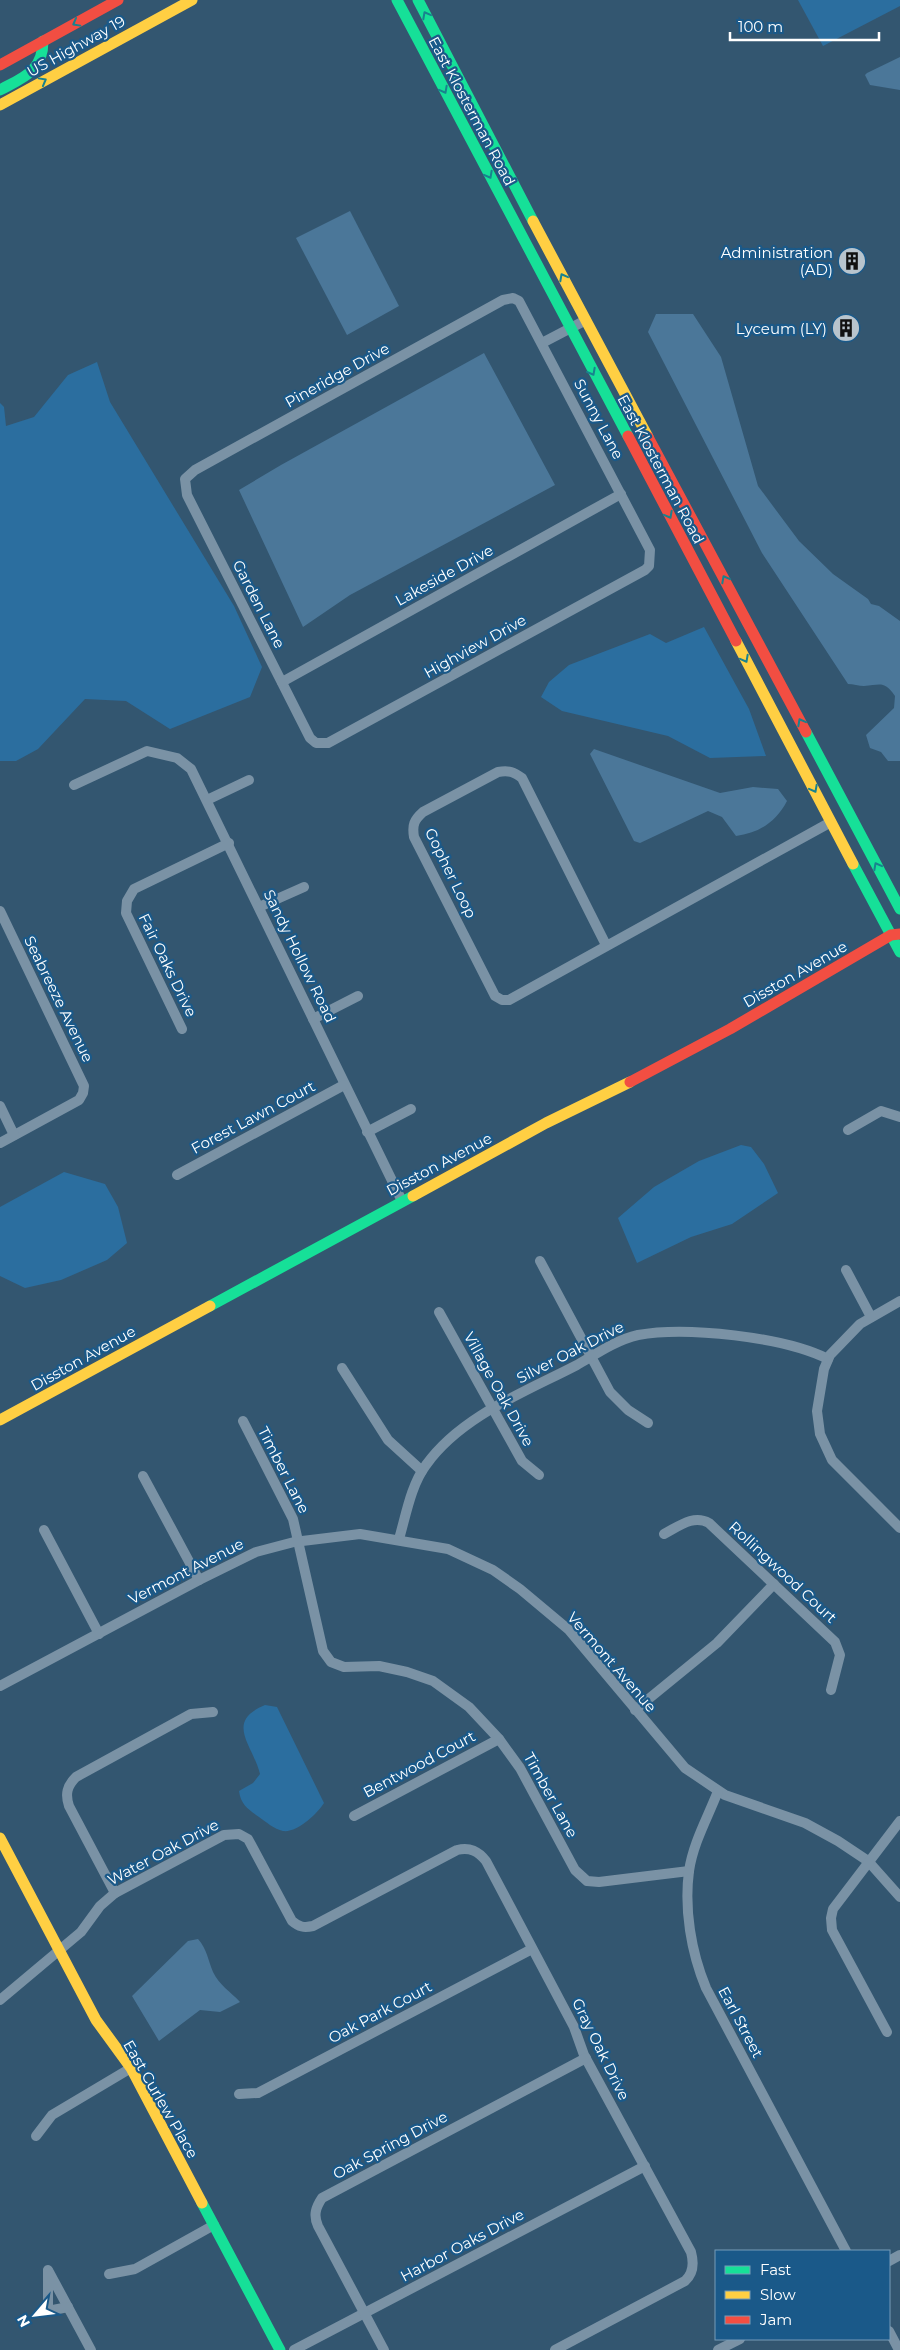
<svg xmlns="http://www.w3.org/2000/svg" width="900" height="2350" font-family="Montserrat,sans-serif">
<rect width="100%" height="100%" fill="#335670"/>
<g fill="#2b6e9f">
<path d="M 798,0 L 900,0 L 900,6 L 823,46 Z"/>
<path d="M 97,362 L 110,402 L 234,606 L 262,667 L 250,697 L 170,729 L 126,701 L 85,699 L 38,749 L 16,761 L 0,761 L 0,403 L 4,407 L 6,426 L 34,417 L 68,375 Z"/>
<path d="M 704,627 L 749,709 L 766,756 L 710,758 L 668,736 L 562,711 L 541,697 L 549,682 L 569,665 L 650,634 L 666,643 Z"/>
<path d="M 741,1145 L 751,1147 L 764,1164 L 778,1193 L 732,1224 L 691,1237 L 637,1263 L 618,1218 L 654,1187 L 699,1161 Z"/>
<path d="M 64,1172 L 105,1184 L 118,1207 L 127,1243 L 107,1260 L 61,1280 L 25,1288 L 0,1276 L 0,1207 Z"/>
<path d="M 265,1705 L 277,1707 L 324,1803 C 317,1814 297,1833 283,1831 C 274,1829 266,1822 259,1817 C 248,1809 241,1805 239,1791 L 253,1783 L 260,1774 C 253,1745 224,1722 265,1705 Z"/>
</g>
<g fill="#4b7799">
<path d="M 900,57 L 900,90 L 870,85 L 865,75 L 867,73 Z"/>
<path d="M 350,211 L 399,306 L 347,335 L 296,238 Z"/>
<path d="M 656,314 L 693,314 L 721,357 L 758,486 L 799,541 L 833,574 L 868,599 L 871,604 L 879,606 L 900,621 L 900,761 L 888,761 L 881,752 L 870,748 L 866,735 L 894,708 L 895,696 C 884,680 880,685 864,686 C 859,686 853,684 848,684 L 762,553 L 648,332 Z"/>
<path d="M 484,353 L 555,485 L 350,595 L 303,627 L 239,490 L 281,465 Z"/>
<path d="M 594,749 L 720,793 L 753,787 L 778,789 L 787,801 C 776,822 759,833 736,836 L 722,817 L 708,811 L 640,843 L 634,841 L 590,754 Z"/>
<path d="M 198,1939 C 207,1949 208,1960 213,1972 C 219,1985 231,1992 240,2002 L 220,2012 L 200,2010 L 159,2041 L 132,1996 L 188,1941 Z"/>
</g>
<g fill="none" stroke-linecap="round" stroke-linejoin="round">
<g stroke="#7a92a5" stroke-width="10">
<path d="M 513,298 L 519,301 L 650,550 L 649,566 L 645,570 L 328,743 L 316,743 L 310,738 L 187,495 L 185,479 L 195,470 L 503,300 Z"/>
<path d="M 542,343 L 586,320"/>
<path d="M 282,682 L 621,494"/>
<path d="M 74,785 L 147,751 L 177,758 L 191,769 L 402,1201"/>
<path d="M 207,800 L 249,780"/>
<path d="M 259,907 L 304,887"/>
<path d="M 0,911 L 84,1086 L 83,1093 L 79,1100 L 0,1143"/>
<path d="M 606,945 L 522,778 C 514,772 509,770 498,772 L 423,812 C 414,820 412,825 414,837 L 495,996 L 502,1000 L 509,1000 L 831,822"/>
<path d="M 313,1019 L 358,996"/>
<path d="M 182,1029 L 126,913 L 127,901 L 134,889 L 229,843"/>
<path d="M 0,1106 L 14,1135"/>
<path d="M 848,1130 L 881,1111 L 900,1117"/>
<path d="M 367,1132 L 411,1109"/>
<path d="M 177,1175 L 344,1085"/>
<path d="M 540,1261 L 610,1392 L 628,1410 L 648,1423"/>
<path d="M 846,1270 L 871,1317"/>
<path d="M 900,1301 L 860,1324 L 830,1355 L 824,1369 L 817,1411 L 820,1434 L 832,1460 L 900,1528"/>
<path d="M 439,1312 L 522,1461 L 539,1475"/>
<path d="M 342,1368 L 388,1440 L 422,1471"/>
<path d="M 243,1421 L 293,1519 L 323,1651 L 331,1662 L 344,1667 L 379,1666 L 407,1672 L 433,1681 L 469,1707 L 499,1739 L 520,1768 L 575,1870 L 587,1881 L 599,1882 L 689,1871"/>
<path d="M 143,1476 L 199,1580"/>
<path d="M 44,1530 L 99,1634"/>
<path d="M 664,1534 C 678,1527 693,1514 709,1523 L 835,1642 L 840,1655 L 831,1690"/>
<path d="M 399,1539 C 406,1515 411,1485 426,1465 C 461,1416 525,1392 577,1365 C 596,1354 616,1340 638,1335 C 686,1326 784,1337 828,1359"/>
<path d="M 0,1686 L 199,1580 L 256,1552 L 294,1542 L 360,1534 L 448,1549 L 493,1570 L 520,1589 L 569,1630 L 685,1768 L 725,1795 L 805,1823 L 838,1841 L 868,1861 L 900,1897"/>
<path d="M 635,1710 L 717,1643 L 774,1584"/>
<path d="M 718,1791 C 708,1817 693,1843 689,1871 C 684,1909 691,1952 706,1988 L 846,2251"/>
<path d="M 354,1816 L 499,1739"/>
<path d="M 115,1893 L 69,1806 C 65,1794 67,1786 76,1777 L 191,1714 L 213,1712"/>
<path d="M 0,2000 L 81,1932 L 100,1906 L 115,1893 L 224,1835 L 239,1834 L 248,1839 L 292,1921 C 299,1927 304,1928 313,1926 L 457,1850 C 470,1847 478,1851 486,1861 L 574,2027 L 584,2055 L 691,2252 C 694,2263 694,2273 685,2281 L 555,2350"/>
<path d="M 887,2032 L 832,1930 L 831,1918 L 833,1909 L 900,1821"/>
<path d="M 239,2094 L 258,2093 L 532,1949"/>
<path d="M 36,2136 L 52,2115 L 131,2068"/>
<path d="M 889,2261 L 900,2255"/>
<path d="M 48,2270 L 91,2350"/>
<path d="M 48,2271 L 48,2311 L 68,2307"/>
<path d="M 109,2274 L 135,2269 L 214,2225"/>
<path d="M 889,2331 L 899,2350"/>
<path d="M 294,2350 L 645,2166"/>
<path d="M 384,2350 L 318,2226 C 313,2215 316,2207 322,2198 L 586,2058"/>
<path d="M 718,2350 L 740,2339"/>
</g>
<g stroke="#16e098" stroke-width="11">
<path d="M 397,0 L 628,436"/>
<path d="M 418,0 L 533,221"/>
<path d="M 0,90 C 24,77 43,71 43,41"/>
<path d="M 806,732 L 900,909"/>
<path d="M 853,864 L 900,952"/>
<path d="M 210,1306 L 413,1196"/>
<path d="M 202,2203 L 280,2350"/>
</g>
<g stroke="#ffcf43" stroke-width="11">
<path d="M 0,105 L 192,0"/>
<path d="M 533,221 L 648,437"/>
<path d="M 736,641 L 853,864"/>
<path d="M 413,1196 L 546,1123 L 630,1082"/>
<path d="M 0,1420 L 210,1306"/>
<path d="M 0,1838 L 96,2020 L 131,2068 L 202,2203"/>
</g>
<g stroke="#f24e42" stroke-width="11">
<path d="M 0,65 L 118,0"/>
<path d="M 628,436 L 736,641"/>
<path d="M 648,437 L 806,732"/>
<path d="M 630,1082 L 730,1029 L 891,935 L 900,934"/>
</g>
</g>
<defs><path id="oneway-chevron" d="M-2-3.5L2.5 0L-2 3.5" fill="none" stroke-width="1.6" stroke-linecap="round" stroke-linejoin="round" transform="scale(1.25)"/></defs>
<g stroke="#19828e">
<use href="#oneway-chevron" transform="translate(426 15) rotate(-118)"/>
<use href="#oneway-chevron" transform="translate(76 23) rotate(151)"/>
<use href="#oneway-chevron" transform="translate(43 81) rotate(-29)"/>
<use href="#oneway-chevron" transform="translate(444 90) rotate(62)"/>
<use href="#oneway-chevron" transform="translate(489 175) rotate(62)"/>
<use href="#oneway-chevron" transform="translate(563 277) rotate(-118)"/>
<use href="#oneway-chevron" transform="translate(592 372) rotate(62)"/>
<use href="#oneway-chevron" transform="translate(669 515) rotate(62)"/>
<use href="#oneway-chevron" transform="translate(725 579) rotate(-118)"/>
<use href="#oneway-chevron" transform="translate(745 659) rotate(62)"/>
<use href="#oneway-chevron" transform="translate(801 722) rotate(-118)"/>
<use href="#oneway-chevron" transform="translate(814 789) rotate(62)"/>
<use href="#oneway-chevron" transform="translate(877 866) rotate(-118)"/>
</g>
<defs>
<symbol id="building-disc" viewBox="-11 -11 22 22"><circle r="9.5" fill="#b8c4cd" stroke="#1a5989"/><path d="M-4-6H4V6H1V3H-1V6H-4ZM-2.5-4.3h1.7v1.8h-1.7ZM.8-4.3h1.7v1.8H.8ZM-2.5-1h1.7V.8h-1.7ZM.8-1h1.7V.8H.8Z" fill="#111"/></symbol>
</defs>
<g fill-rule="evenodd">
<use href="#building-disc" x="836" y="245" width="32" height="32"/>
<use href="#building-disc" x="830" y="312" width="32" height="32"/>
</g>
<g text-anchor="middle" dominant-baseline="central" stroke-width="4.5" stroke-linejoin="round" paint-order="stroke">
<g font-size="15" fill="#fff" stroke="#1a5989">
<text transform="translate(76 46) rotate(-29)">US Highway 19</text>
<text transform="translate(472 111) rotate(62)">East Klosterman Road</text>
<text transform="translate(337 375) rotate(-29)">Pineridge Drive</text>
<text transform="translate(599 419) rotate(62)">Sunny Lane</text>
<text transform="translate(661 469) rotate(62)">East Klosterman Road</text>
<text transform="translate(444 575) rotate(-29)">Lakeside Drive</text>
<text transform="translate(259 604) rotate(63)">Garden Lane</text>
<text transform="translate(475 646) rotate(-29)">Highview Drive</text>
<text transform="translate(451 873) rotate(64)">Gopher Loop</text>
<text transform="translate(300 956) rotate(64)">Sandy Hollow Road</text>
<text transform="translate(168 965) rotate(64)">Fair Oaks Drive</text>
<text transform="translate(795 974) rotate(-30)">Disston Avenue</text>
<text transform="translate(59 999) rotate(64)">Seabreeze Avenue</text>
<text transform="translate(253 1117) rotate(-28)">Forest Lawn Court</text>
<text transform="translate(439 1164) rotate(-28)">Disston Avenue</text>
<text transform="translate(570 1352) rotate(-27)">Silver Oak Drive</text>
<text transform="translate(83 1358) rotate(-29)">Disston Avenue</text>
<text transform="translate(499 1389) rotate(61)">Village Oak Drive</text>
<text transform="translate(284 1470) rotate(63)">Timber Lane</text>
<text transform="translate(186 1571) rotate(-27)">Vermont Avenue</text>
<text transform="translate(783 1572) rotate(43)">Rollingwood Court</text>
<text transform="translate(612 1662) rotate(49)">Vermont Avenue</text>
<text transform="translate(419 1764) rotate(-28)">Bentwood Court</text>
<text transform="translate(551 1795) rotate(61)">Timber Lane</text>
<text transform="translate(163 1852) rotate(-28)">Water Oak Drive</text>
<text transform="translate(380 2012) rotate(-28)">Oak Park Court</text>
<text transform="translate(741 2022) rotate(62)">Earl Street</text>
<text transform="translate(601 2049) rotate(64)">Gray Oak Drive</text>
<text transform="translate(161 2099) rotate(60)">East Curlew Place</text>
<text transform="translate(390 2145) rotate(-28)">Oak Spring Drive</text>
<text transform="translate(462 2245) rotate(-28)">Harbor Oaks Drive</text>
</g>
<g font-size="15" fill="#fff" stroke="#1a5989" text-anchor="end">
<text x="833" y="252">Administration<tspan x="833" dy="17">(AD)</tspan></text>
<text x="827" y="328">Lyceum (LY)</text>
</g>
</g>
<rect x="715" y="2250" width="175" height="90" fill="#1a5989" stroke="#769bb8"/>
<rect x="725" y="2266" width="25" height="8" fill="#16e098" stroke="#769bb8"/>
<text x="760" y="2275" font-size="15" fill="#ffffff">Fast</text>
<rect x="725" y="2291" width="25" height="8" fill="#ffcf43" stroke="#769bb8"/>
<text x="760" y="2300" font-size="15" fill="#ffffff">Slow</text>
<rect x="725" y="2316" width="25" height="8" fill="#f24e42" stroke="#769bb8"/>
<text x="760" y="2325" font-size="15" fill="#ffffff">Jam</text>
<g transform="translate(35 2315) rotate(242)" stroke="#1a5989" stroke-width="4" paint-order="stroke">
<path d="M0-4L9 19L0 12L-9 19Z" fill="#ffffff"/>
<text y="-8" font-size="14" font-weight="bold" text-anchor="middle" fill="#ffffff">N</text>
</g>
<path d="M730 32v8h149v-8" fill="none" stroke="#ffffff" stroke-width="2.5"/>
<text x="738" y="32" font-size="15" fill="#ffffff" stroke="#1a5989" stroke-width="4" paint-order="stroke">100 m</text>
</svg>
